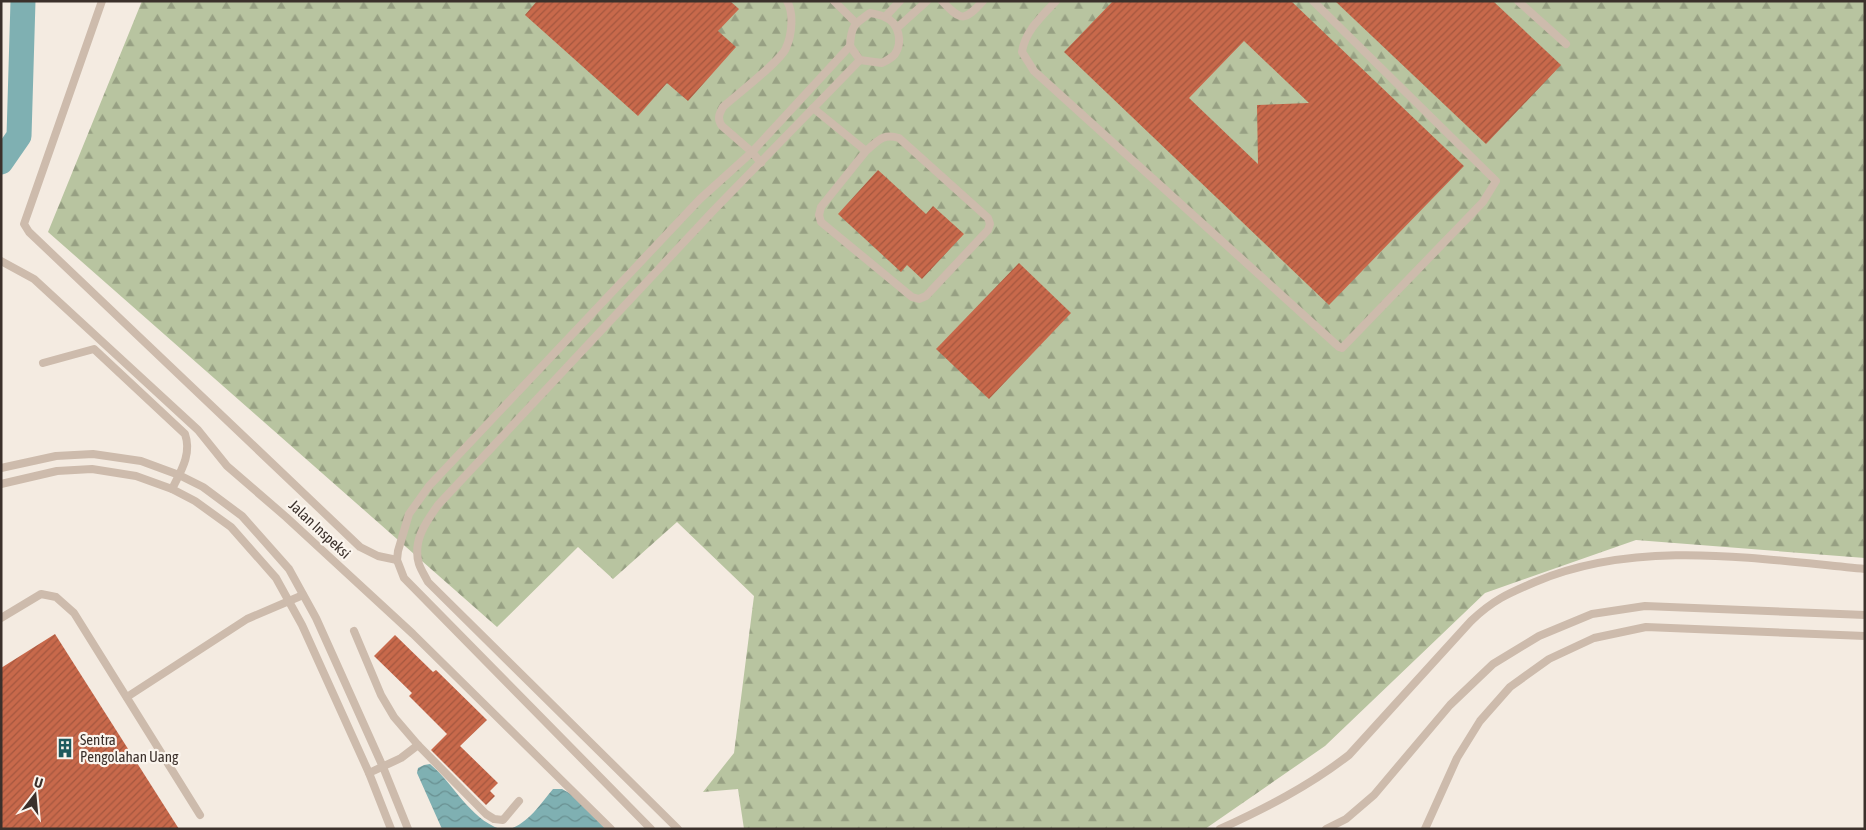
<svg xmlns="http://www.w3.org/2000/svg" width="1866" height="830" font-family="'Asap Condensed',sans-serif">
<defs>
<pattern id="forest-firs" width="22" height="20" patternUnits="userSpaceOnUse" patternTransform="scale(1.25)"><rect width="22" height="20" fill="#b8c4a0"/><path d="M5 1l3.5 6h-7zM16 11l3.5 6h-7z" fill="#97a083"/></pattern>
<pattern id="water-waves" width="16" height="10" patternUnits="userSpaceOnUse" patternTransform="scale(1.25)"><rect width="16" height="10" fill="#7fb0b2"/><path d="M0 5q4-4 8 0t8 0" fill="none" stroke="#699091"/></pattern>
<pattern id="building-hatch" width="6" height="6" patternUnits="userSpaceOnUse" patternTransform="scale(1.25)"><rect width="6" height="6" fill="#c8694b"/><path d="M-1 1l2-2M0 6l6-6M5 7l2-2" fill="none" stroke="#a4573f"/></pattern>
</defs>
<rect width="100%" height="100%" fill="#f4ebe1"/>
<path fill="url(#forest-firs)" d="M 142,1 L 1865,1 L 1865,558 L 1636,540 L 1485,593 L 1325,746 L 1205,829 L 744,829 L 738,789 L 703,792 L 734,753 L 754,596 L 677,522 L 613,579 L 578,547 L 497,627 L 48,232 Z"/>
<g fill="url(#water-waves)">
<path d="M 430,764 C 454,784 469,818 500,829 L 442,829 L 417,773 L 418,768 L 424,765 Z"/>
<path d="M 553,789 L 562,789 L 571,794 L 606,829 L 509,829 C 528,824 541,803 553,789 Z"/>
</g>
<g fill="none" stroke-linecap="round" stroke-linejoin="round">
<path stroke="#7fb0b2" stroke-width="25" d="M 1,162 L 19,136 L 23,1"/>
</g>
<g fill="url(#building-hatch)" fill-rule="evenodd">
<path d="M 537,1 L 730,1 L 739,9 L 718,31 L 736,47 L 688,101 L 667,83 L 638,116 L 525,15 Z"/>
<path d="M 1113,1 L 1291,1 L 1464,166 L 1329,305 L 1064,52 ZM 1244,41 L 1309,103 L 1257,105 L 1258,164 L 1189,98 Z"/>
<path d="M 1335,1 L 1493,1 L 1561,65 L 1486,144 Z"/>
<path d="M 878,170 L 926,214 L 933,206 L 964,234 L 922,279 L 907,265 L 901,272 L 838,214 Z"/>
<path d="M 1019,263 L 1071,313 L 989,399 L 936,349 Z"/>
<path d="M 55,634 L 179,829 L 1,829 L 1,668 Z"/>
<path d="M 395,635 L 433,672 L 436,670 L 487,720 L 460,746 L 498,783 L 490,791 L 495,796 L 486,805 L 431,750 L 447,734 L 409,696 L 412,693 L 374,656 Z"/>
</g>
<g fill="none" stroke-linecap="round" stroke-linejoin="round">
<g stroke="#cdbbac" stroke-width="8">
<path d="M 102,1 L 24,224 L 29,232 L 360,547 L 378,556 L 397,560"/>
<path d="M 834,1 L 856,23"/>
<path d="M 942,1 C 961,21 964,22 983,1"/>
<path d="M 1056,1 C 1042,16 1025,31 1022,52 L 1034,71 L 1339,347 L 1342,348 L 1483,202 L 1496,181 L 1313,1"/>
<path d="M 1518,1 L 1566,44"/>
<path d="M 870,13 C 875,14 881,15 885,17 C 899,23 903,42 895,54 C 892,58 886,61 882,63 L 860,60 L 850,46 C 851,26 854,24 870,13 Z"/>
<path d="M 885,17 L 900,1"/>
<path d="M 897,28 L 927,1"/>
<path d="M 813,108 L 866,151 L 821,207 L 819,215 L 821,222 L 912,297 L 919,299 L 926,296 L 988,230 L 990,224 L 988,218 L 899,138 C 882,133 878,141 866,151"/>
<path d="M 761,163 L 752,152 L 722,126 C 717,119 719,114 723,107 C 736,95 781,61 786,48 C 792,35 794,13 787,1"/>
<path d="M 1,261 L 34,279 L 198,430 L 227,466 L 286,517 L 413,634 L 611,829"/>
<path d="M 43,363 L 94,349 L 185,434 C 192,454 181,471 172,489"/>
<path d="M 1,468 L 56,456 L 93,454 L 141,461 L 179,475 L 203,487 L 242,516 L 289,569 L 316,618 L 383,767 L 408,829"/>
<path d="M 1,484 L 57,471 L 92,469 L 136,476 L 172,489 L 195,501 L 231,527 L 276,578 L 302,625 L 369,773 L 391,829"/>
<path d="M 1,618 L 41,594 L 56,597 L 74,613 L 200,815"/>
<path d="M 354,631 L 381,695 L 394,717 L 418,745 L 486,814 L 494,819 L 503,820 L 519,801"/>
<path d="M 127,697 L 247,619 L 303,595"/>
<path d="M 369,773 L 401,758 L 418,745"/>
<path d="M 651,829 L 404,578 L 397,560 L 398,551 L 409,514 L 429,486 L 700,199 L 752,152 L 850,46"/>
<path d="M 678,829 L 428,582 C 425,576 421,570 419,564 C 412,541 426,522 438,505 L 713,211 L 860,60"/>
<path d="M 1220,829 C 1266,808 1309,786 1349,755 L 1471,621 C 1493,600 1507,594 1535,582 C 1638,538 1757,559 1865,569"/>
<path d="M 1326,829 L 1346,819 L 1374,795 L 1450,705 L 1493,664 L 1539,636 L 1592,614 L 1645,606 L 1865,615"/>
<path d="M 1425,829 L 1457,758 L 1480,721 L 1510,687 L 1549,659 L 1594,638 L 1646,627 L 1865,636"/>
</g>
</g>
<defs>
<symbol id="building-bare" viewBox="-9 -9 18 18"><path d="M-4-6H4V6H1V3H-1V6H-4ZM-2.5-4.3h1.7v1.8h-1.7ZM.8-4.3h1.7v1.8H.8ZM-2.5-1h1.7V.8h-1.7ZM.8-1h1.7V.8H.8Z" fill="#1f5a5e" stroke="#fbf5ee" stroke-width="2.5" paint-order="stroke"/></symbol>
</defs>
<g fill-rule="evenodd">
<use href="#building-bare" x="51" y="734" width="28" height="28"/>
</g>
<g text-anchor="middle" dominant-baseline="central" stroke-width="4.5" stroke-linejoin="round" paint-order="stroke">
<g font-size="15" fill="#3b302b" stroke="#fbf5ee">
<text transform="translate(320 529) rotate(43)">Jalan Inspeksi</text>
</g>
<g font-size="15" fill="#3b302b" stroke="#fbf5ee" text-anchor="start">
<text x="80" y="739">Sentra<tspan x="80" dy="17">Pengolahan Uang</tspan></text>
</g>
</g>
<rect width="1866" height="830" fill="none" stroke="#3b302b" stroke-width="5"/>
<g transform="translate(35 795) rotate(16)" stroke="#fbf5ee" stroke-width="4" paint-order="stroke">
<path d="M0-4L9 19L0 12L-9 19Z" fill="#3b302b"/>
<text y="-8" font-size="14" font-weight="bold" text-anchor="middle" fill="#3b302b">U</text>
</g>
</svg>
